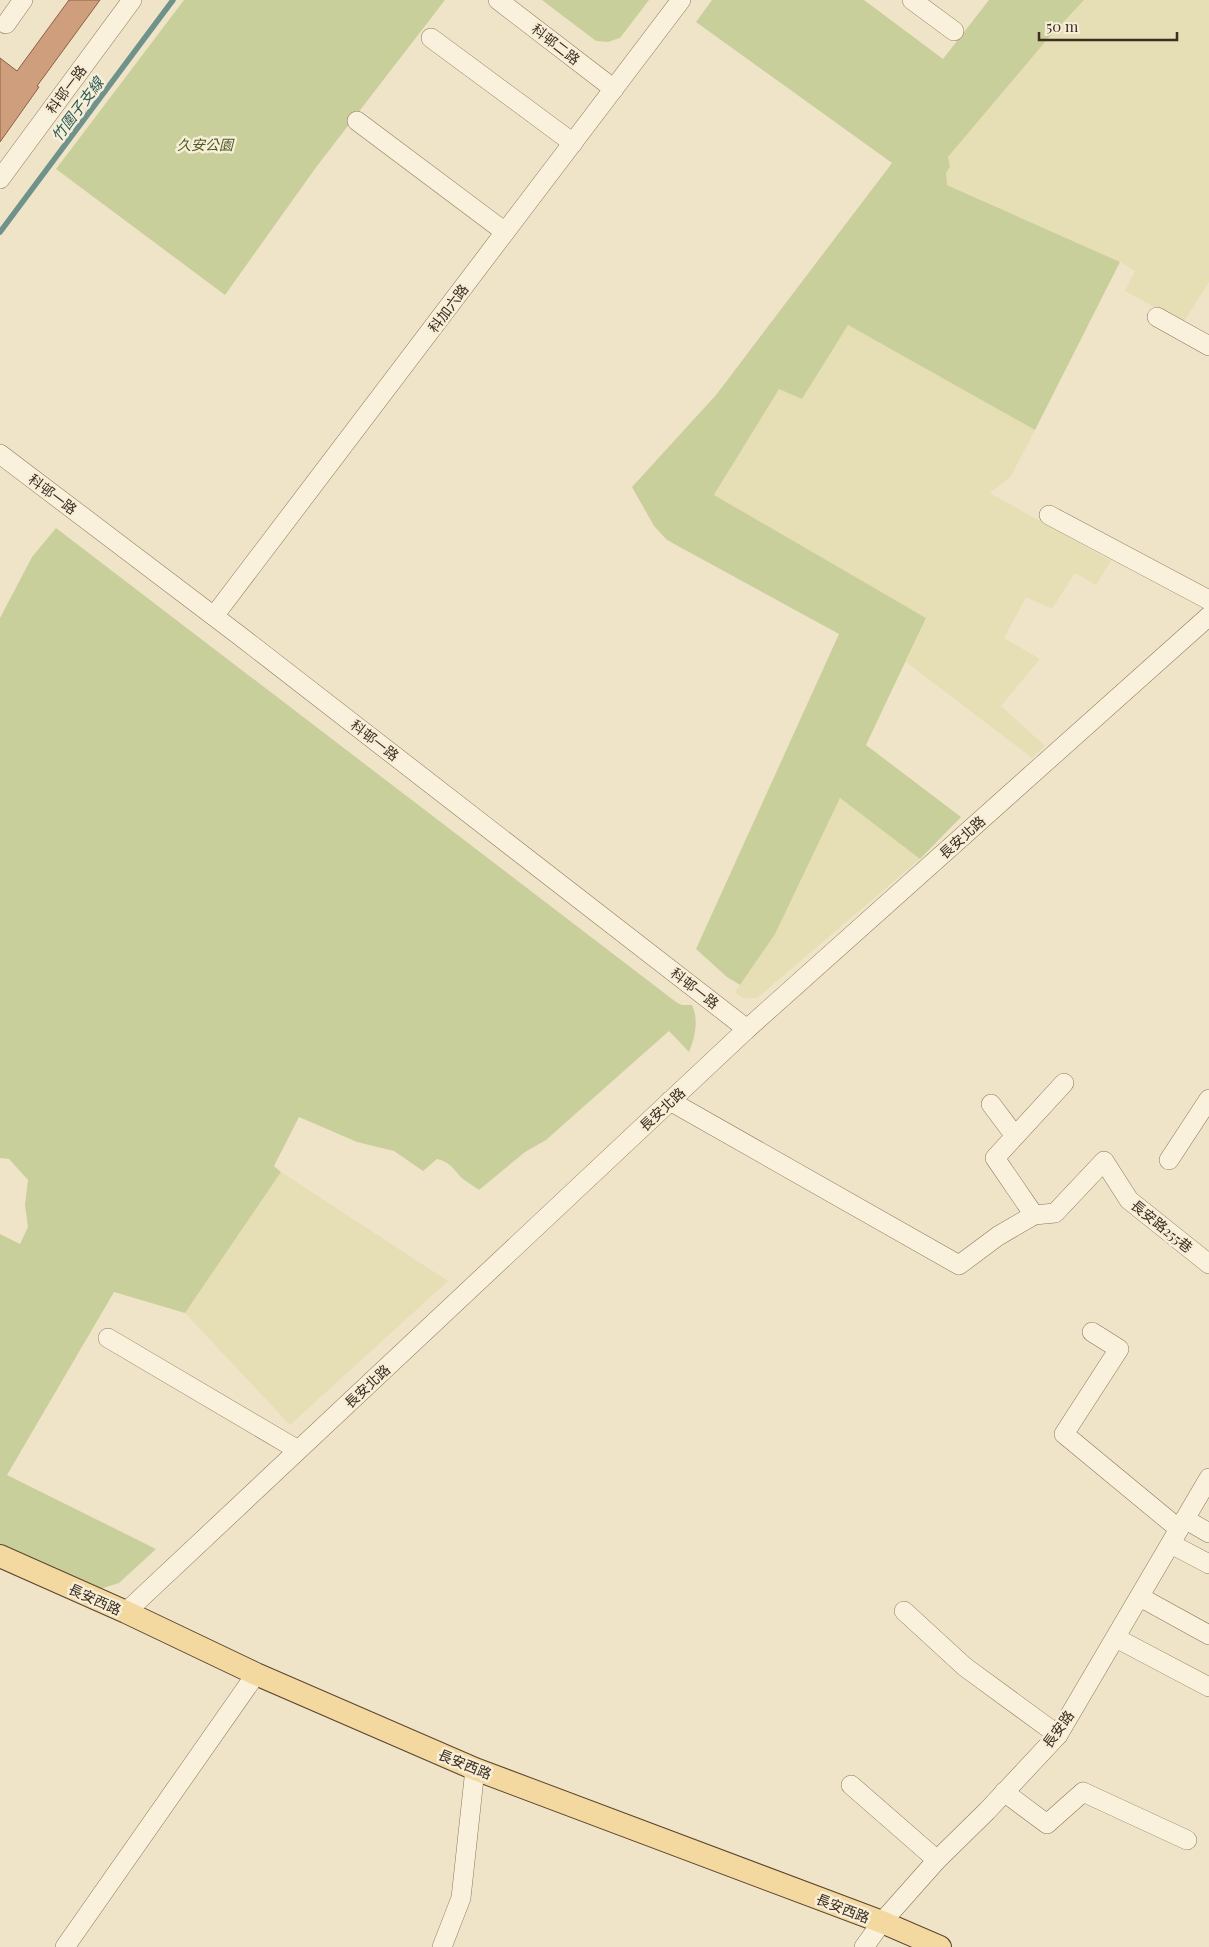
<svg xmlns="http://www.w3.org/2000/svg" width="1209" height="1947" font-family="'Playfair Display','Noto Sans TC',serif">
<rect width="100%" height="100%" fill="#f0e4c8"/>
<g fill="#e6deb5">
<path d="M 1084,0 L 1209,0 L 1209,282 L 1183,323 L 1125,291 L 1135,271 L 1120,262 L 946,184 L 946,173 L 950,167 L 948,157 L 1045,42 Z"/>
<path d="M 848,325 L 1035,430 L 1011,476 L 990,493 L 1111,561 L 1096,585 L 1075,573 L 1052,609 L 1026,597 L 1004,638 L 1040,659 L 1001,706 L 1045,746 L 1032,758 L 906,662 L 926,618 L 714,496 L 779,388 L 802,399 Z"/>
<path d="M 840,798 L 920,859 L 757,998 L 744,998 L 739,996 L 735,992 L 775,933 Z"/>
<path d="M 281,1172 L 448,1281 L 290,1425 L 185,1313 Z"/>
</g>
<g fill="#c9cf9b">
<path d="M 184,0 L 445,0 L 317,166 L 225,295 L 56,169 Z"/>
<path d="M 542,0 L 649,0 L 620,38 L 608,42 L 596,41 Z"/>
<path d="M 712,0 L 864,0 L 943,59 L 989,0 L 1084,0 L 1045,42 L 948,157 L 950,167 L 946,173 L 947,185 L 1120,262 L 1035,430 L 848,325 L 802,399 L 779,389 L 714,495 L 926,618 L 866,745 L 961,817 L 920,859 L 840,798 L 775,934 L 740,985 L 727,977 L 696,949 L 839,634 L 667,540 L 654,526 L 632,487 L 716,395 L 892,163 L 696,22 Z"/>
<path d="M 56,528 L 676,1002 L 682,1005 L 692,1005 C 699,1020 695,1037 689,1052 L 669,1031 L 546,1140 L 525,1152 L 479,1190 C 473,1185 464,1181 459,1175 C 452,1167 449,1162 437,1159 L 423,1171 L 394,1151 L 357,1142 L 299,1117 L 274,1166 L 281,1172 L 185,1313 L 114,1292 L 7,1475 L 156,1549 L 119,1583 L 97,1590 L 0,1544 L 0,1234 L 20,1244 L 28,1227 L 25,1205 L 28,1180 L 9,1159 L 0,1158 L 0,618 L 32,557 Z"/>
</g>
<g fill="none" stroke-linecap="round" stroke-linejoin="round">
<path stroke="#6f938a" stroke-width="5.5" d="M 0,232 L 173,0"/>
</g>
<path fill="#cf9f7d" stroke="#8d5f41" d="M 69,0 L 100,0 L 37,86 L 39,87 L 0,142 L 0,58 L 17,71 Z"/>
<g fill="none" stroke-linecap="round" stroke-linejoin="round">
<defs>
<g id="minor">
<path d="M 498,0 L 614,89"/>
<path d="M 912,0 L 954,31"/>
<path d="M 6,24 L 23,0"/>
<path d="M 431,38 L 573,143"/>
<path d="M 357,121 L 505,232"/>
<path d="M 0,179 L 132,0"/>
<path d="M 1157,317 L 1209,346"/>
<path d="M 0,454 L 240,636 L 747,1029"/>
<path d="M 1049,515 L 1209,600"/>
<path d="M 214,616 L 681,0"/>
<path d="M 670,1101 L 959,1265 L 998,1236 L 1034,1215 L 1055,1213 L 1104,1161 L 1129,1200 L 1209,1264"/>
<path d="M 991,1104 L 1015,1136"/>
<path d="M 1169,1160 L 1209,1099"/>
<path d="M 1034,1215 L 995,1158 L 1064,1083"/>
<path d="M 1092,1332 L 1119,1349 L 1064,1434 L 1179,1529"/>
<path d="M 108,1338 L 298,1450"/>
<path d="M 1185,1519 L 1209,1533"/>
<path d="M 1171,1544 L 1209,1564"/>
<path d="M 1140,1597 L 1209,1635"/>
<path d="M 904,1611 L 965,1667 L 1058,1735"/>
<path d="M 126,1612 L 747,1029 L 1209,616"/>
<path d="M 1116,1638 L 1209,1687"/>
<path d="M 851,1785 L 937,1860"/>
<path d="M 1004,1792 L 1047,1824 L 1083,1792 L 1187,1840"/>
<path d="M 65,1947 L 256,1674"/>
<path d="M 442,1947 L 461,1898 L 475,1769"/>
<path d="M 864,1947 L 882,1922 L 937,1860 L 987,1811 L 1058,1735 L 1209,1478"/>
</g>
<path id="major" d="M 0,1556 L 126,1612 L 256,1674 L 475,1769 L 882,1922 L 940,1947"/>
</defs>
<use href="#minor" stroke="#8d765c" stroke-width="20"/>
<use href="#major" stroke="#5b4430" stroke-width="24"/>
<use href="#minor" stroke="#faf1dc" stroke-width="19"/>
<use href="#major" stroke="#f3d9a0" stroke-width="22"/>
</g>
<g text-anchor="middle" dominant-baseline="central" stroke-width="5" stroke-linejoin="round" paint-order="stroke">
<g font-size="14" fill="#3d2e20" stroke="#f7eed8">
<text transform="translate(556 44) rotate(38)">科邨二路</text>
<text transform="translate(66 89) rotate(-53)">科邨一路</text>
<text transform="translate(448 308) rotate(-53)">科加六路</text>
<text transform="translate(53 494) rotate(37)">科邨一路</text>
<text transform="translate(375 740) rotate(38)">科邨一路</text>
<text transform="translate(962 837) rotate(-42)">長安北路</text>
<text transform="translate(695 988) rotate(38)">科邨一路</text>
<text transform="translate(662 1109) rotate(-43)">長安北路</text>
<text transform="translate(1162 1226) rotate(39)">長安路255巷</text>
<text transform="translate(367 1386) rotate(-43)">長安北路</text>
<text transform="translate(95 1599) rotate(24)">長安西路</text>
<text transform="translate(1058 1729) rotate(-54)">長安路</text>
<text transform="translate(465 1764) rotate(22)">長安西路</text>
<text transform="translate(843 1908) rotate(21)">長安西路</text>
</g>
<g font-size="14" font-style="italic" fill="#4d5a26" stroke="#f7eed8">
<text x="205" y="144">久安公園</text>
</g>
<g font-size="15" font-style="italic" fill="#2f5d5a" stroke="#f7eed8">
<text transform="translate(77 109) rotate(-53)">竹圍子支線</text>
</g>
</g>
<path d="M1039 32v8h138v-8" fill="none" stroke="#3d2e20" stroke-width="2.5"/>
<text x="1046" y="32" font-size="15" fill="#3d2e20" stroke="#f7eed8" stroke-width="4" paint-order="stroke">50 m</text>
</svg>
